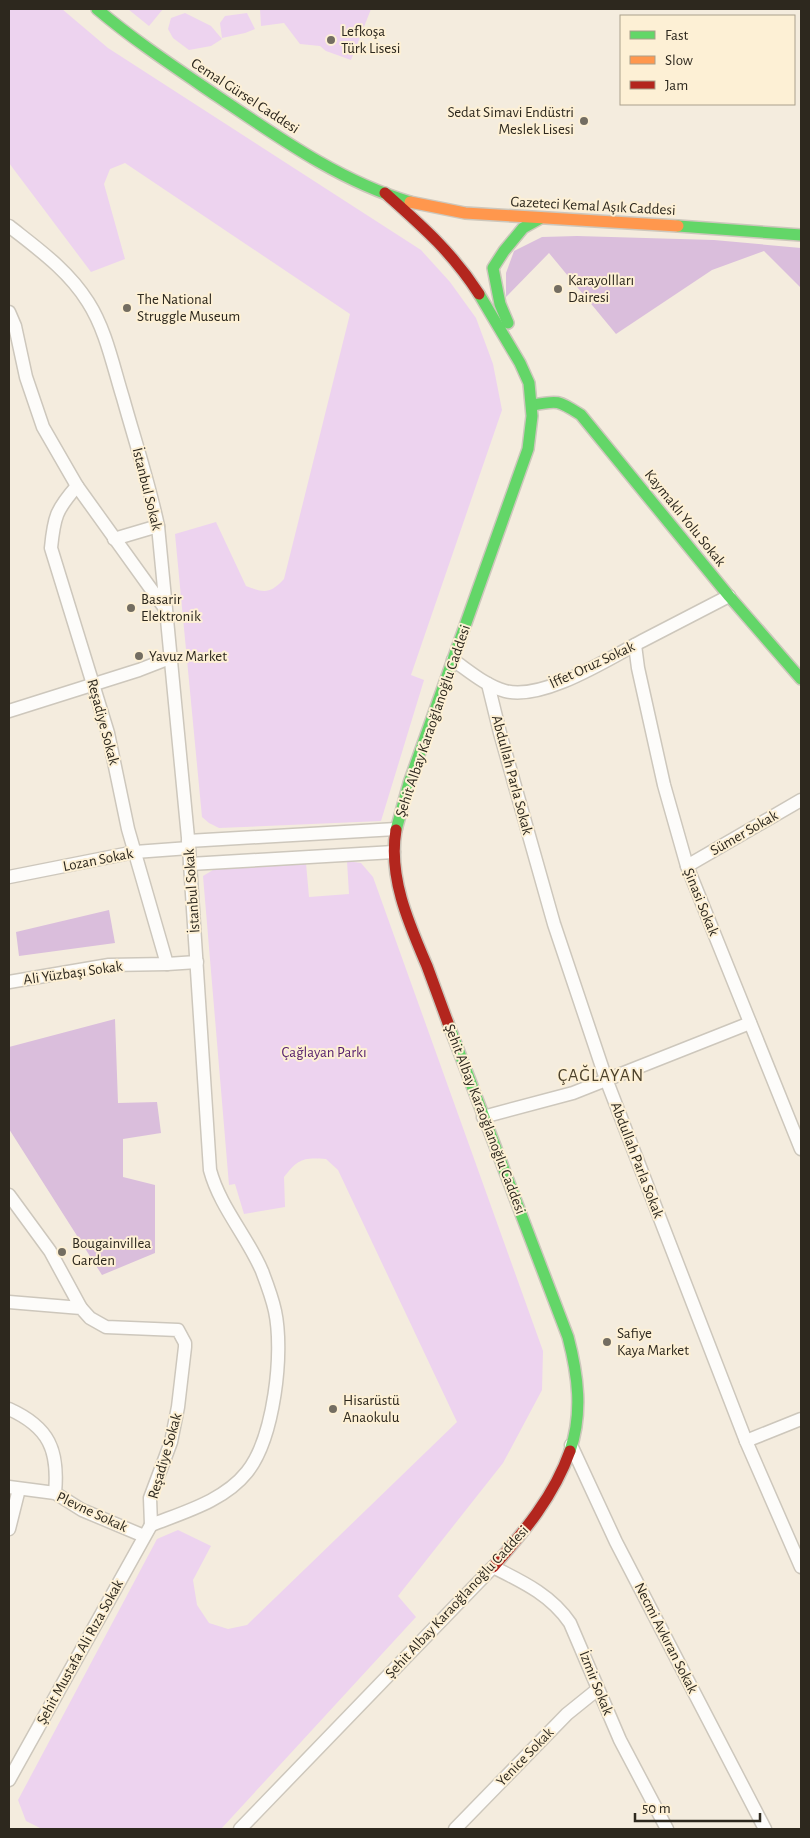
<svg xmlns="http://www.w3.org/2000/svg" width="810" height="1838" font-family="'Alegreya Sans',sans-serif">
<rect width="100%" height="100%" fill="#f4ecde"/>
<g fill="#edd3ef">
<path d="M 9,9 L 62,9 L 108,48 L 421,250 L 450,282 L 476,318 L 493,364 L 502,410 L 411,675 L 424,680 L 381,821 L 219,828 L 209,823 L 202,817 L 175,534 L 216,522 L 246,586 C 264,593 270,594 284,579 L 350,314 L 125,163 L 110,169 L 104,184 L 125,259 L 91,272 L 9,163 Z"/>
<path d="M 128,9 L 163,9 L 149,26 Z"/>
<path d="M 260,9 L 371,9 L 351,60 L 326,51 L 320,46 L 300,44 L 284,23 L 261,26 Z"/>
<path d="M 185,13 L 211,26 L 222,39 L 211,46 L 189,50 L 173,38 L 168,29 L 171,18 Z"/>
<path d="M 247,13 L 255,29 L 245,33 L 222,38 L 220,23 L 225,16 Z"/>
<path d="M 347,861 L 361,863 L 373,877 L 543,1351 L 542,1390 L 503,1463 L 398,1596 L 416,1617 L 221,1829 L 42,1829 L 26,1821 L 18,1800 L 157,1539 L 178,1530 L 211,1546 L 193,1580 L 197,1605 L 209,1623 L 228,1629 L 247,1625 L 457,1422 L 338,1170 L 326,1159 C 303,1157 298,1159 284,1177 L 285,1207 L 244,1214 L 235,1184 L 229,1185 L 203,876 L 218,867 L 306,863 L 309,897 L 349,894 Z"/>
</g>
<g fill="#dabedc">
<path d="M 577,236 L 714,240 L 801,248 L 801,288 L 764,251 L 712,270 L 616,334 L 549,253 L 506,297 L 506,273 L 514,251 L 542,237 Z"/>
<path d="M 109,910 L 115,943 L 19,956 L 16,932 Z"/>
<path d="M 115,1019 L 118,1103 L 157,1102 L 161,1133 L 123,1139 L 123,1177 L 155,1185 L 155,1253 L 102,1275 L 9,1129 L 9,1047 Z"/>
</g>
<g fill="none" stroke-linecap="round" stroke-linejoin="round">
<defs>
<g id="street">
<path d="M 9,226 C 38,249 68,270 88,302 C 106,330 113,366 123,398 C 135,441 149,483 158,526 L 189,848 L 210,1170 C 220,1207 247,1236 262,1271 C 267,1284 272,1297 275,1311 C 284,1353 274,1438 247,1472 C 224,1501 184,1512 151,1525"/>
<path d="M 9,312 L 15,326 L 26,377 L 43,427 L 77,486 L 164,607"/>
<path d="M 77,486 C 56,510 54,517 51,548 L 108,733 L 128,829 L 167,964"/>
<path d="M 114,539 L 158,526"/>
<path d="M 635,645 L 638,668 L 664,785 L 687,866 L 801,1149"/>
<path d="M 453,660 C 469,671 486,686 505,691 C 543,701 608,659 642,641 C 671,626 700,611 729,596"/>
<path d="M 488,684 L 500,733 L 554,924 L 606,1079 L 746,1441 L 801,1567"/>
<path d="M 9,711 L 139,670 L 170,658"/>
<path d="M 188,841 L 396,829"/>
<path d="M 190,864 L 394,852"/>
<path d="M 687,866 L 801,800"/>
<path d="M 9,877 L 135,852 L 189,848"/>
<path d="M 9,982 L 109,965 L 167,964 L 197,962"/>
<path d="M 483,1117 L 573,1093 L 750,1023"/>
<path d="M 9,1195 L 50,1251 L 81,1308"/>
<path d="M 9,1302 L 81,1308 L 90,1318 L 106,1327 L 178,1330 L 185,1343 L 185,1347 L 178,1407 L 171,1442 L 150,1498 L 151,1525"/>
<path d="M 9,1409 C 49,1427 59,1450 55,1493"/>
<path d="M 746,1441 L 801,1419"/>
<path d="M 571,1445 L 616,1542 L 765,1829"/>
<path d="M 9,1487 L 55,1493 L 82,1510 L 144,1536"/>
<path d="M 9,1529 L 19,1489"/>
<path d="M 9,1780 L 151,1525"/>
<path d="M 240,1829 L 493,1567 C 523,1582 551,1595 570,1623 L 620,1740 L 667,1829"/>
<path d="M 455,1829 L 567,1714 L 598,1689"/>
</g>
<g id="fast">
<path d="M 97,9 C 135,41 176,68 217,96 C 278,137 339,181 410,202"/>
<path d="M 678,226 L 801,235"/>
<path d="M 508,323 L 500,304 L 493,268 L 504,251 L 523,228 L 541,218"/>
<path d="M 533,405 C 559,400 559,401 581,415 L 729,596 L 801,679"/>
<path d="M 396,830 L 409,783 L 528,449 L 532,416 L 529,383 L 520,363 L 479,294"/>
<path d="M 448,1023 L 568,1337 C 578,1375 583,1413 570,1451"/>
</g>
<path id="slow" d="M 410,202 L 465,213 L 678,226"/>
<g id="jam">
<path d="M 385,193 C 422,226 452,252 479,294"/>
<path d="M 396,830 C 388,877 409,924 427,966 C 434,985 441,1004 448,1023"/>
<path d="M 493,1567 C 524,1532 554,1496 570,1451"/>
</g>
</defs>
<use href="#street" stroke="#cdc7bc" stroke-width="15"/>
<use href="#fast" stroke="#cdc7bc" stroke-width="14"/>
<use href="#slow" stroke="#cdc7bc" stroke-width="14"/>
<use href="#jam" stroke="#cdc7bc" stroke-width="14"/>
<use href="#street" stroke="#fdfcfa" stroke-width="12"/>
<use href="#fast" stroke="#63d668" stroke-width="11"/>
<use href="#slow" stroke="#ff974d" stroke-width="11"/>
<use href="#jam" stroke="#b3261e" stroke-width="11"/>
</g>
<g fill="#736d61" stroke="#fdf0d5" stroke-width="2">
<circle cx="331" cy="40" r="5"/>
<circle cx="584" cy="121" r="5"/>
<circle cx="558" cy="289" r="5"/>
<circle cx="127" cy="308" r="5"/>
<circle cx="131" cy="608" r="5"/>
<circle cx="139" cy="656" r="5"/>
<circle cx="62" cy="1252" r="5"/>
<circle cx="607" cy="1342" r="5"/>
<circle cx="333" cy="1409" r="5"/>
</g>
<g text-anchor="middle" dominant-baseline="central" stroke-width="4" stroke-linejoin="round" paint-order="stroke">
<g font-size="15" fill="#2d281e" stroke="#fdf0d5" text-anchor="start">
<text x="341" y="31">Lefkoşa<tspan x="341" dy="17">Türk Lisesi</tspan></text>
<text x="574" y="112" text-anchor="end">Sedat Simavi Endüstri<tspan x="574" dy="17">Meslek Lisesi</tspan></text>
<text x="568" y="280">Karayollları<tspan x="568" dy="17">Dairesi</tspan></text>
<text x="137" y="299">The National<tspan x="137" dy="17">Struggle Museum</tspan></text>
<text x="141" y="599">Basarir<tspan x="141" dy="17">Elektronik</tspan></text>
<text x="149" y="656">Yavuz Market</text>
<text x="72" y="1243">Bougainvillea<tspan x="72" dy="17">Garden</tspan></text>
<text x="617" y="1333">Safiye<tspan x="617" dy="17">Kaya Market</tspan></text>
<text x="343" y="1400">Hisarüstü<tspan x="343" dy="17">Anaokulu</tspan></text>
</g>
<g font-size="15" fill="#2d281e" stroke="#fdf0d5">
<text transform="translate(245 96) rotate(33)">Cemal Gürsel Caddesi</text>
<text transform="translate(593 206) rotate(3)">Gazeteci Kemal Aşık Caddesi</text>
<text transform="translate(147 489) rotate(76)">İstanbul Sokak</text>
<text transform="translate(685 518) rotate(51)">Kaymaklı Yolu Sokak</text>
<text transform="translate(592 665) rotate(-25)">İffet Oruz Sokak</text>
<text transform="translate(433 721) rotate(-71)">Şehit Albay Karaoğlanoğlu Caddesi</text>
<text transform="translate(103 722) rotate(75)">Reşadiye Sokak</text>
<text transform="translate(512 775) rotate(75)">Abdullah Parla Sokak</text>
<text transform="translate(744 833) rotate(-30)">Sümer Sokak</text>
<text transform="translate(98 860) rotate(-11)">Lozan Sokak</text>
<text transform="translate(192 891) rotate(-94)">İstanbul Sokak</text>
<text transform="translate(701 902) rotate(68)">Şinasi Sokak</text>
<text transform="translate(73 973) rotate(-8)">Ali Yüzbaşı Sokak</text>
<text transform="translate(485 1119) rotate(69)">Şehit Albay Karaoğlanoğlu Caddesi</text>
<text transform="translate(637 1160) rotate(69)">Abdullah Parla Sokak</text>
<text transform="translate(165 1456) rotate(-74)">Reşadiye Sokak</text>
<text transform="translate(92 1512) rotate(25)">Plevne Sokak</text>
<text transform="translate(457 1602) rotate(-47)">Şehit Albay Karaoğlanoğlu Caddesi</text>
<text transform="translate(666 1638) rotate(63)">Necmi Avkıran Sokak</text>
<text transform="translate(80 1652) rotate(-61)">Şehit Mustafa Ali Rıza Sokak</text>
<text transform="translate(596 1683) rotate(68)">İzmir Sokak</text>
<text transform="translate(525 1757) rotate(-46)">Yenice Sokak</text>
</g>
<g font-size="15" fill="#551d6c" stroke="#fdf0d5">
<text x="324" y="1052">Çağlayan Parkı</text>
</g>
<g font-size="18" letter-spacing="1" fill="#4c412b" stroke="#fdf0d5">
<text x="601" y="1076">ÇAĞLAYAN</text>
</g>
</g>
<rect width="810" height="1838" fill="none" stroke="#2d281e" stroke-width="20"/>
<rect x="620" y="15" width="175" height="90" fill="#fdf0d5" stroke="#aaa08c"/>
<rect x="630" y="31" width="25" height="8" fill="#63d668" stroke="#aaa08c"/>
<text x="665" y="40" font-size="15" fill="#2d281e">Fast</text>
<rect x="630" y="56" width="25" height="8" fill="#ff974d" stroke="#aaa08c"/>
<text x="665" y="65" font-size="15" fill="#2d281e">Slow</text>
<rect x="630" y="81" width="25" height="8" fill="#b3261e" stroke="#aaa08c"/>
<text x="665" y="90" font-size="15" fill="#2d281e">Jam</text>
<path d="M635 1813v8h125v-8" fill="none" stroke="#2d281e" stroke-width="2.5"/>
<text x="642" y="1813" font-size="15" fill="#2d281e" stroke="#fdf0d5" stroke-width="4" paint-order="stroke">50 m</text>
</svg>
